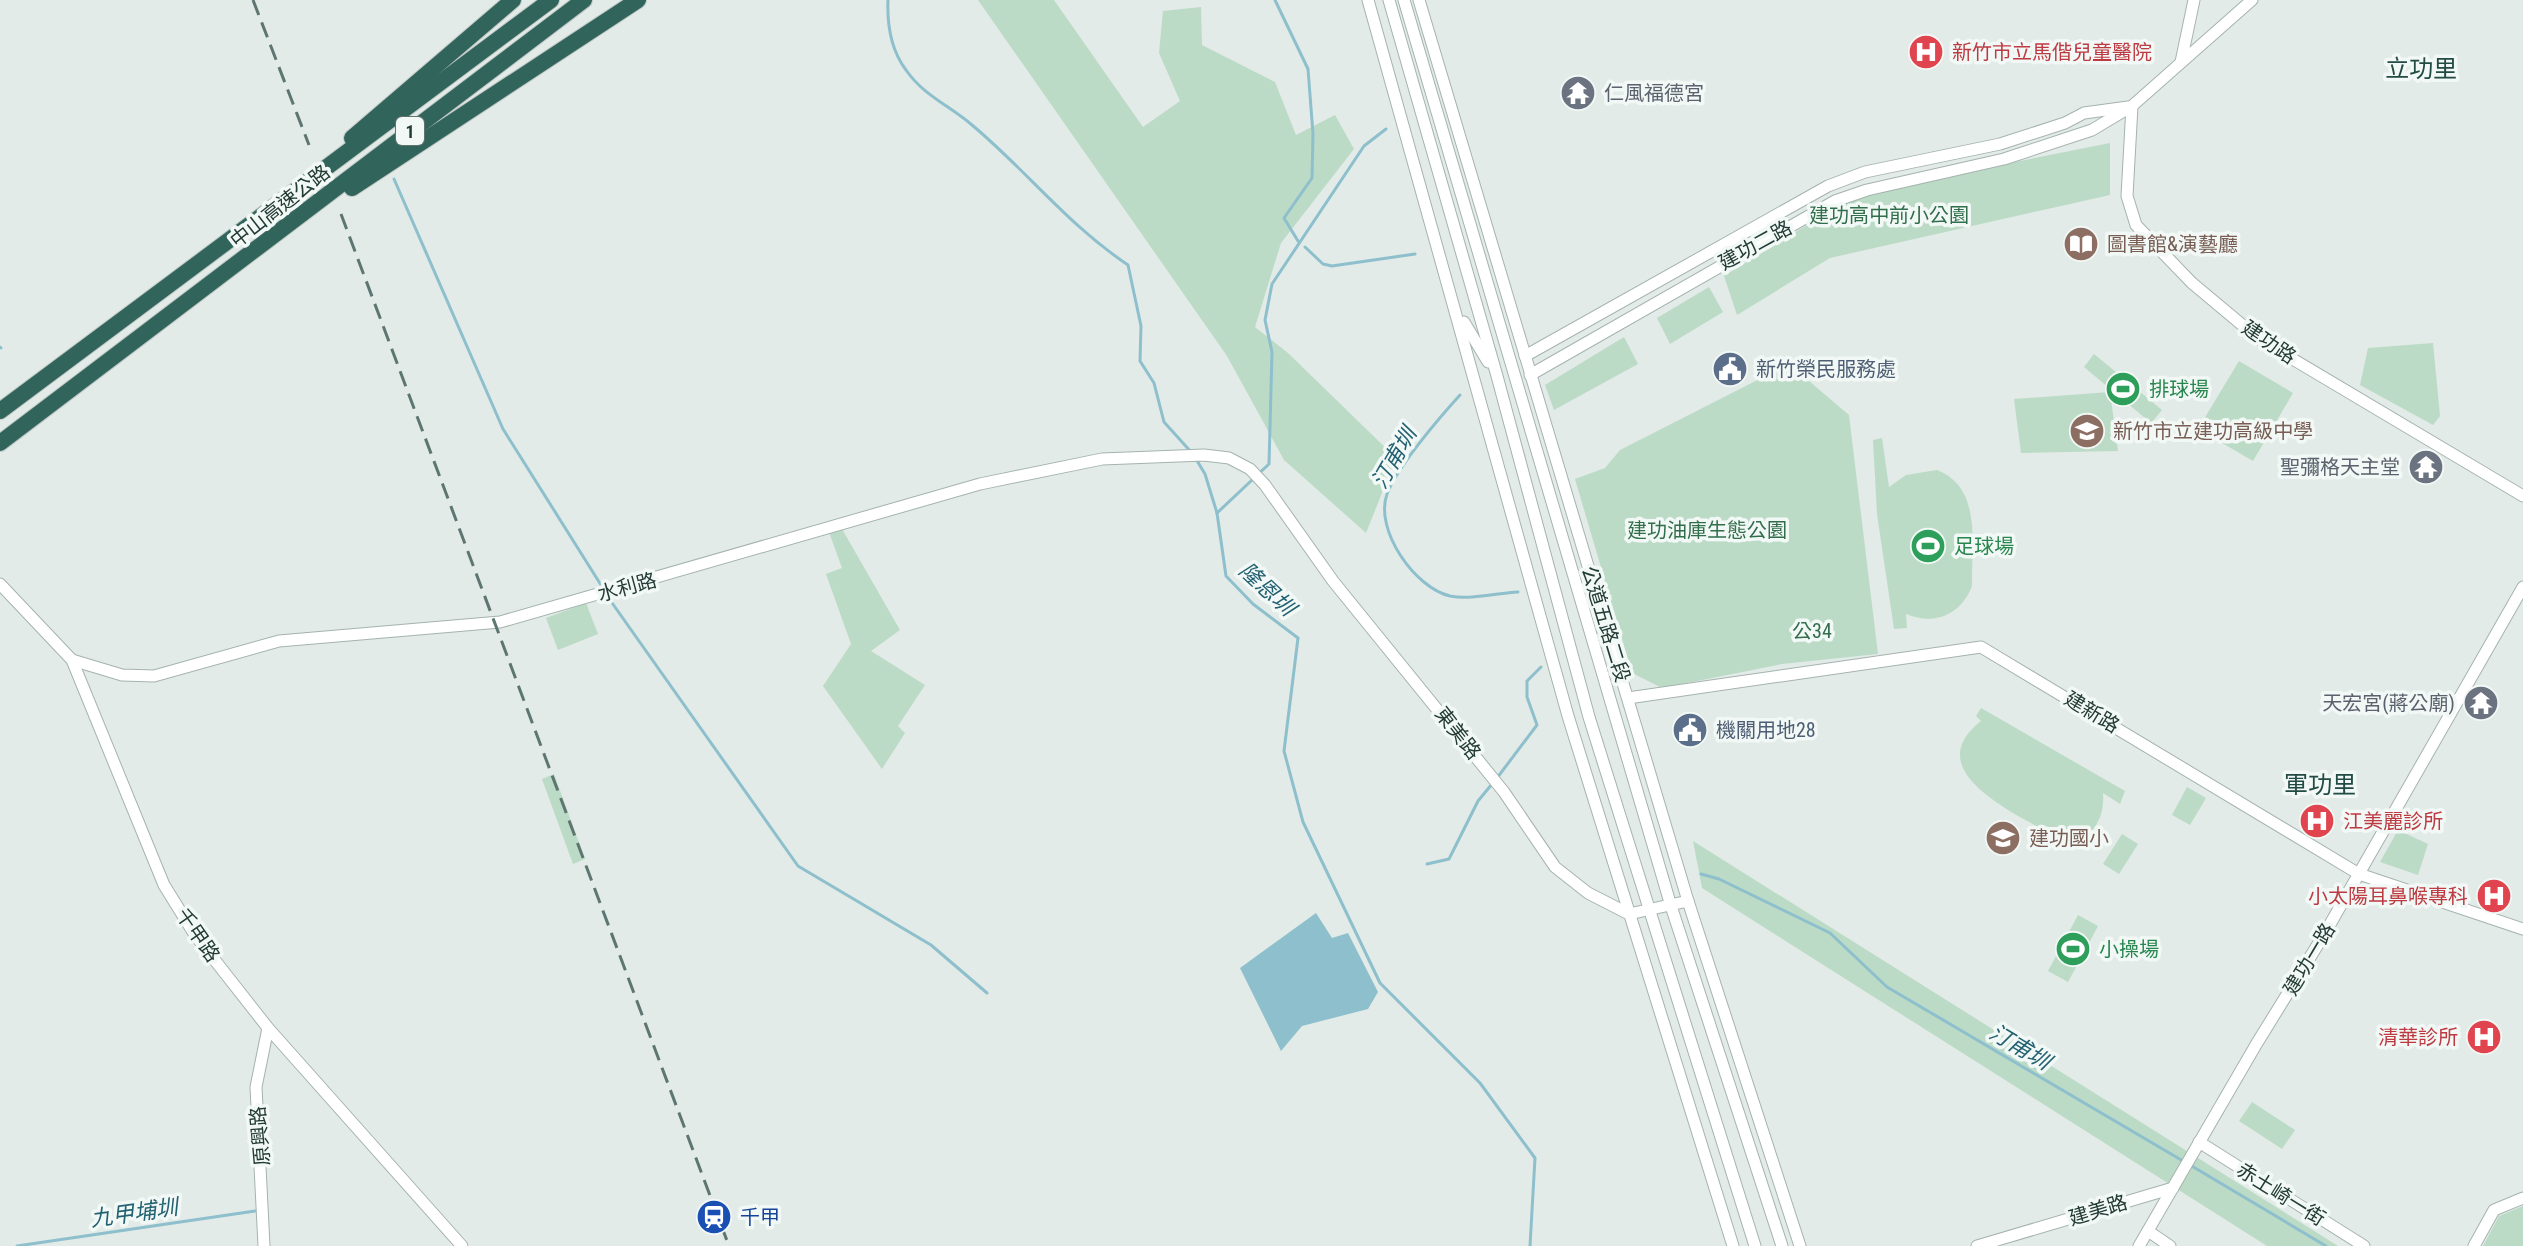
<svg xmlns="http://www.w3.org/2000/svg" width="2523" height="1246" font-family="'Roboto Condensed','Noto Sans TC',sans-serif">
<rect width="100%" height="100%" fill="#e2ebe7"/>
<g fill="#bcdbc6">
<path d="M 978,0 L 1054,0 L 1143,127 L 1180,101 L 1159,53 L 1163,11 L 1201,7 L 1202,45 L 1275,82 L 1296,135 L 1335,115 L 1354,149 L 1281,243 L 1255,327 L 1288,353 L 1396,458 L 1366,533 L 1284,460 L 1227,356 Z"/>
<path d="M 2110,143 L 2110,195 L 1830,258 L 1737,315 L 1724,276 L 1859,193 Z"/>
<path d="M 1709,287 L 1723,312 L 1670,344 L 1657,318 Z"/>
<path d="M 1624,337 L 1638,364 L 1554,410 L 1545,385 Z"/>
<path d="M 2433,343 L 2440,416 L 2433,425 L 2360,385 L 2368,348 Z"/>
<path d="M 2094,354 L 2162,410 L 2151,423 L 2084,367 Z"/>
<path d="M 2239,361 L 2293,393 L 2253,461 L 2198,429 Z"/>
<path d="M 1789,364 L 1849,415 L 1878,654 L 1782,664 L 1662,688 L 1632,673 L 1575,479 L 1605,468 L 1620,450 Z"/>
<path d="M 2110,392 L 2118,451 L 2021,453 L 2014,399 Z"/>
<path d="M 1882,438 L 1889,487 L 1906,475 L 1937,470 C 1983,488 1971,545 1972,586 C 1961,615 1934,626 1906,614 L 1907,628 L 1894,629 L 1877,514 L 1873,440 Z"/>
<path d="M 842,529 L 900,630 L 871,651 L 925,685 L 898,726 L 905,733 L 882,769 L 823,686 L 851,644 L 826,574 L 842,568 L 829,532 Z"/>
<path d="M 586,603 L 598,634 L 558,650 L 546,618 Z"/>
<path d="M 1981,708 L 2125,791 L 2120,804 L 2103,793 C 2105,818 2093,839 2067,843 C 2028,819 1913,774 1981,721 L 1976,716 Z"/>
<path d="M 554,774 L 585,859 L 573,864 L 542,779 Z"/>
<path d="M 2187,787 L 2206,798 L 2190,825 L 2172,815 Z"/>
<path d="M 2398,830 L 2428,844 L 2418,875 L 2380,862 Z"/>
<path d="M 2122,834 L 2138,844 L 2119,874 L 2103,864 Z"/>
<path d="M 1693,841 L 2338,1246 L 2267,1246 L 1702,888 Z"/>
<path d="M 2078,915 L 2098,926 L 2068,982 L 2048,971 Z"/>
<path d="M 2252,1102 L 2295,1130 L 2282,1149 L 2239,1121 Z"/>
<path d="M 2523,1206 L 2523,1246 L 2483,1246 L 2499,1216 Z"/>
</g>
<path fill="#8ebfcc" d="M 1316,913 L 1332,938 L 1348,933 L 1378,992 L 1368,1009 L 1302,1026 L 1281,1051 L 1240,968 Z"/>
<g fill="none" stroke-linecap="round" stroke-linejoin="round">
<g stroke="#8ebfcc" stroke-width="3">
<path d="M 888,0 C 887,24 891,50 906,70 C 923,95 950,106 972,125 C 1027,171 1067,224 1128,265 L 1141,326 L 1140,361 L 1154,383 L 1164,422 L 1192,453"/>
<path d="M 1275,0 L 1308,69 L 1313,134 L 1312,178 L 1284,218 L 1298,241"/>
<path d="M 394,179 L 503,429 L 601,585"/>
<path d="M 1305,247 L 1323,264 L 1332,266 L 1415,254"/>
<path d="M 0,347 L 1,348"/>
<path d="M 1460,395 C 1440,417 1397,467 1387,494 C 1374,530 1415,588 1450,596 C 1470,600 1498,593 1518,592"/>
<path d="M 1196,459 L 1205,474 L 1217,513 L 1226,576 L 1253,604 L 1298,638 L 1284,751 L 1303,822 L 1380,983 L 1480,1083 L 1535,1158 L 1530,1246"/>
<path d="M 1217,513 L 1269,464 L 1272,352 L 1265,320 L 1272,284 L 1364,146 L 1386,129"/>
<path d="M 610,600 L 798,866 L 931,945 L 987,993"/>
<path d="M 1497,778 L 1537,725 L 1527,697 L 1527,681 L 1541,667"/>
<path d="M 1427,864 L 1449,859 L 1478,801 L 1492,784"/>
<path d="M 1701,874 L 1719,879 L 1830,933 L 1887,987 L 2183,1161"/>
<path d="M 2190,1165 L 2326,1246"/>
<path d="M 17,1246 L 255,1211"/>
</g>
<defs>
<g id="minor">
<path d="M 1368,0 L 1568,716 L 1733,1246"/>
<path d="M 1389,0 L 1497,376 L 1589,717 L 1755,1246"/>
<path d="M 1404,0 L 1671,906 L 1782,1246"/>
<path d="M 1419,0 L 1688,901 L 1800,1246"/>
<path d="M 2181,62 L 2194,0"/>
<path d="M 2132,106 L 2127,196 L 2136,225 L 2192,283 L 2259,339 L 2523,496"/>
<path d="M 1464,322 L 1488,362"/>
<path d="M 1525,356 L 1828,186 L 1865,172 L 2000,144 L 2065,123 L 2084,113 L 2128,107"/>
<path d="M 1530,375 L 1835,201 L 1867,190 L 2004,159 L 2092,130 L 2132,106 L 2252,0"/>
<path d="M 0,584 L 72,660 L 164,885 L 195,935 L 268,1028 L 462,1246"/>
<path d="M 72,660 L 122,675 L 154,676 L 279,641 L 500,622 L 980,484 L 1102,459 L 1204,455 L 1229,458 L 1250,469 L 1265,485 L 1333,581 L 1504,792 L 1555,867 L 1588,893 L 1629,914 L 1688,901"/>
<path d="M 1628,698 L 1981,647 L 2359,874 L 2523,929"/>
<path d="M 2199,1142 L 2364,1246"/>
<path d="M 2148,1231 L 2170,1246"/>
<path d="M 264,1246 L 256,1087 L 268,1028"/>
<path d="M 1977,1246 L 2173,1188"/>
<path d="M 2139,1246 L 2257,1043 L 2325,933 L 2523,587"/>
<path d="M 2474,1246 L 2494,1210 L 2523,1198"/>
</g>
<g id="highway">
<path d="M 352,138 L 513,0"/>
<path d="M 352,188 L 638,0"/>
<path d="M 0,411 L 551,0"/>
<path d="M 0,443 L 584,0"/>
</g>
</defs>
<use href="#minor" stroke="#a5b3ae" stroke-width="13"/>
<use href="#highway" stroke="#c1c8c6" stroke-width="18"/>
<use href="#minor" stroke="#fff" stroke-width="11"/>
<use href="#highway" stroke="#31655c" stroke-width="16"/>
<g stroke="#5e7671" stroke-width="3" stroke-dasharray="16 8" stroke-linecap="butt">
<path d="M 253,0 L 309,145"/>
<path d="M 341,214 L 729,1246"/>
</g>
</g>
<defs>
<symbol id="hospital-disc" viewBox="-11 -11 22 22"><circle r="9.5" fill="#e0444e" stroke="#f2f8f5"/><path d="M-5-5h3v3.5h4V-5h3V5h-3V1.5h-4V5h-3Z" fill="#fff"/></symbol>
<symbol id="temple-disc" viewBox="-11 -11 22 22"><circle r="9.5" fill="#6b7280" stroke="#f2f8f5"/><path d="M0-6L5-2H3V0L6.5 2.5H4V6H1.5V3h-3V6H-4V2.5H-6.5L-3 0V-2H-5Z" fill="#fff"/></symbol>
<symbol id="library-disc" viewBox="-11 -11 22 22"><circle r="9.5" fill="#8d6e63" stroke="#f2f8f5"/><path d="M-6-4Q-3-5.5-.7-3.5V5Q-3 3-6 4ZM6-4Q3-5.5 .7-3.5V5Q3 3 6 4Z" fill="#fff"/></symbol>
<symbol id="civic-disc" viewBox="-11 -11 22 22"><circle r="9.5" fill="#5c6f8a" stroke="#f2f8f5"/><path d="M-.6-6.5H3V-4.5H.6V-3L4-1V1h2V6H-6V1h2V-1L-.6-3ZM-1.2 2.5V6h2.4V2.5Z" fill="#fff"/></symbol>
<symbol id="stadium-disc" viewBox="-11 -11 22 22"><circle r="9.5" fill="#2e9e5b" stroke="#f2f8f5"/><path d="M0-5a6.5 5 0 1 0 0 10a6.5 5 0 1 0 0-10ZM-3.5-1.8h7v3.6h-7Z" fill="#fff"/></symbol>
<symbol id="school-disc" viewBox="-11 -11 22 22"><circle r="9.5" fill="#8d6e63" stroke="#f2f8f5"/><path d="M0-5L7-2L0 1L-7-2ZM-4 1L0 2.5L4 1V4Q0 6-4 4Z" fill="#fff"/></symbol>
<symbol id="station-disc" viewBox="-11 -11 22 22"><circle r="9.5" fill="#1a4fb4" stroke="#f2f8f5"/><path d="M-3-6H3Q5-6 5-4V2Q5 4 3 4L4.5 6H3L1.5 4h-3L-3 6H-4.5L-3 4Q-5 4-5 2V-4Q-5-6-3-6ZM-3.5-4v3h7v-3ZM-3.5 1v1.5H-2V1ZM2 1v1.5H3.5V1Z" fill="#fff"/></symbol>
</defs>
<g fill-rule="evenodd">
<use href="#hospital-disc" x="1906" y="32" width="40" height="40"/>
<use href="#temple-disc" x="1558" y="73" width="40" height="40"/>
<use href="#library-disc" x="2061" y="224" width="40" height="40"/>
<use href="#civic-disc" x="1710" y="349" width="40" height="40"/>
<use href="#stadium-disc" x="2103" y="369" width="40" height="40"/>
<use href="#school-disc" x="2067" y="411" width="40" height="40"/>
<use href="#temple-disc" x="2406" y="447" width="40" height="40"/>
<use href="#stadium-disc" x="1908" y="526" width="40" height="40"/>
<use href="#temple-disc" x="2461" y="683" width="40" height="40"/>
<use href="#civic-disc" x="1670" y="710" width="40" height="40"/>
<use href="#hospital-disc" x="2297" y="801" width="40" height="40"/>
<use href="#school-disc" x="1983" y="818" width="40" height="40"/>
<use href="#hospital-disc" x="2474" y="876" width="40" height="40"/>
<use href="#stadium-disc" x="2053" y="929" width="40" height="40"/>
<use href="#hospital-disc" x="2464" y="1017" width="40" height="40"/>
<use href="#station-disc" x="694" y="1197" width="40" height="40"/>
</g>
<g text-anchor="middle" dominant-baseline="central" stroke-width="7" stroke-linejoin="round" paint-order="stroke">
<rect fill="#f2f8f5" stroke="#61746f" stroke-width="2" x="396" y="117" width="28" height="28" rx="6"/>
<g font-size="18" font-weight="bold" fill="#233b35">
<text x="410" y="131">1</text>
</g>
<g font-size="20" fill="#be3a42" stroke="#f2f8f5" text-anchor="start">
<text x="1952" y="52">新竹市立馬偕兒童醫院</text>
<text x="2343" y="821">江美麗診所</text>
<text x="2468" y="896" text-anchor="end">小太陽耳鼻喉專科</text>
<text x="2458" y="1037" text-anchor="end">清華診所</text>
</g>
<g font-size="20" fill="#5b616d" stroke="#f2f8f5" text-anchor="end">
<text x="1604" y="93" text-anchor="start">仁風福德宮</text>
<text x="2400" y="467">聖彌格天主堂</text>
<text x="2455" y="703">天宏宮(蔣公廟)</text>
</g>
<g font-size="20" fill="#233b35" stroke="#f2f8f5">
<text transform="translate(280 206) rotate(-38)">中山高速公路</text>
<text transform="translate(1755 245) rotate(-29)">建功二路</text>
<text transform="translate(2269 342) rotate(34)">建功路</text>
<text transform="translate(627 587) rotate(-15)">水利路</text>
<text transform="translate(1606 624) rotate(73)">公道五路二段</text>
<text transform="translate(2092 712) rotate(31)">建新路</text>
<text transform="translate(1458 733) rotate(52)">東美路</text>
<text transform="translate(198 935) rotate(55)">千甲路</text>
<text transform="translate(2309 959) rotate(-59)">建功一路</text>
<text transform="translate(260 1136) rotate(-95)">原興路</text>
<text transform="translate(2281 1194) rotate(32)">赤土崎一街</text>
<text transform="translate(2098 1210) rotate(-17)">建美路</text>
</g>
<g font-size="20" fill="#316e4b" stroke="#f2f8f5">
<text x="1889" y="215">建功高中前小公園</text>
<text x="1707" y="530">建功油庫生態公園</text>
<text x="1812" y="631">公34</text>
</g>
<g font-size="20" fill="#785e54" stroke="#f2f8f5" text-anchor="start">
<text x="2107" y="244">圖書館&amp;演藝廳</text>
<text x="2113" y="431">新竹市立建功高級中學</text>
<text x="2029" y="838">建功國小</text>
</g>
<g font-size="20" fill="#4e5e75" stroke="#f2f8f5" text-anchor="start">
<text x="1756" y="369">新竹榮民服務處</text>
<text x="1716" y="730">機關用地28</text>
</g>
<g font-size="20" fill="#27864d" stroke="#f2f8f5" text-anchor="start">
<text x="2149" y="389">排球場</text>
<text x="1954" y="546">足球場</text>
<text x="2099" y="949">小操場</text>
</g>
<g font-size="20" fill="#164399" stroke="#f2f8f5" text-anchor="start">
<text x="740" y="1217">千甲</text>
</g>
<g font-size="22" font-style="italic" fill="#226172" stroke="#f2f8f5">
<text transform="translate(1394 458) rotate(-60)">汀甫圳</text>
<text transform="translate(1267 589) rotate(43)">隆恩圳</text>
<text transform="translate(2020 1047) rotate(31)">汀甫圳</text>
<text transform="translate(134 1213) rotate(-8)">九甲埔圳</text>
</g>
<g font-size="24" fill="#214b43" stroke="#f2f8f5">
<text x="2421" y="69">立功里</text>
<text x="2320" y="785">軍功里</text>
</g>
</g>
</svg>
